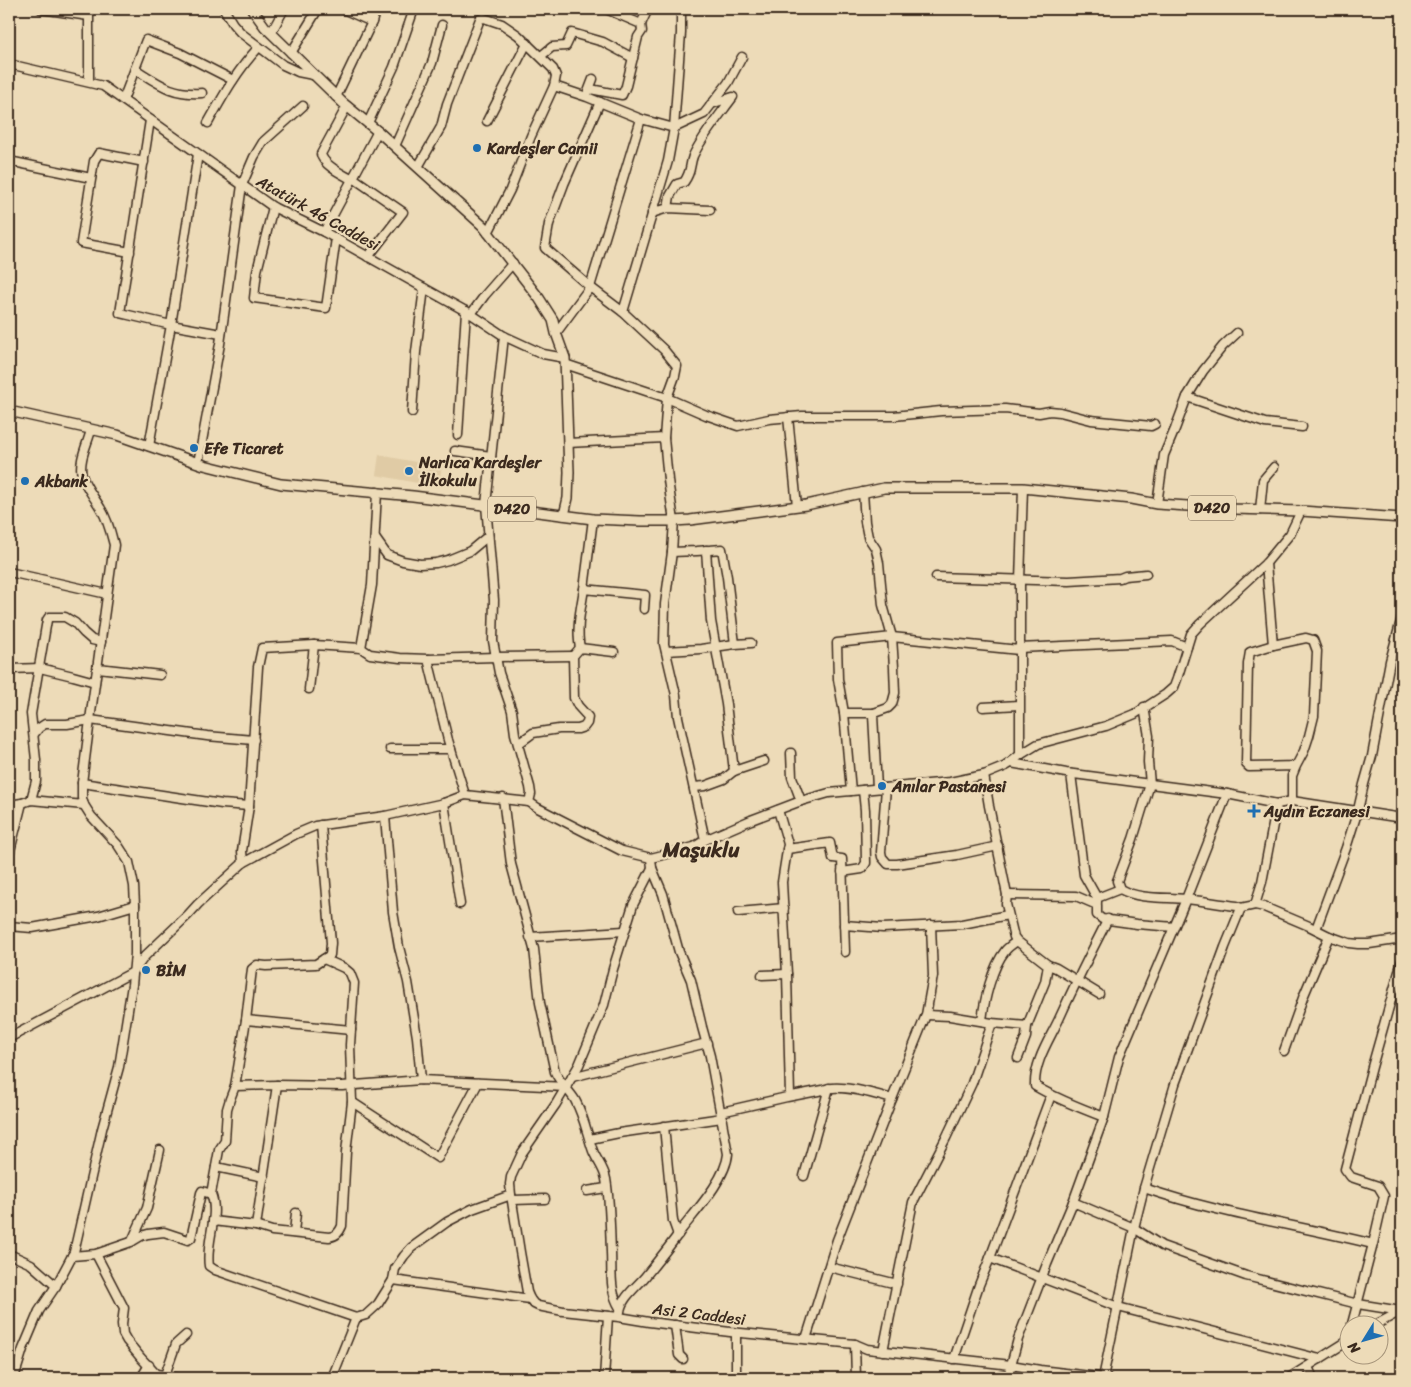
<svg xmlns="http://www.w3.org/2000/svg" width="1411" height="1387" font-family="Sriracha,sans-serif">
<rect width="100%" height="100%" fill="#eddbb8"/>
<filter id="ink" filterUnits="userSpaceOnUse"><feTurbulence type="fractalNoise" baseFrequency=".02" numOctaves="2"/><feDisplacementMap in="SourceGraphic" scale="10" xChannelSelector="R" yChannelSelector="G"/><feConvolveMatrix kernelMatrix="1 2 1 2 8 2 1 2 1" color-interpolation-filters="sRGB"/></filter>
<g filter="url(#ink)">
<path fill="#e0cba5" d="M 379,455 L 442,467 L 438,487 L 376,475 Z"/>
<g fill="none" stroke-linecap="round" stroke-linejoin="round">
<defs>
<g id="minor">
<path d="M 41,9 L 89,16"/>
<path d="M 224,9 L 233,24 L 241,33 L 283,65 L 298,72 L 313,75"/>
<path d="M 343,9 L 372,22"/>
<path d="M 641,24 L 648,9"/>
<path d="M 271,33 L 284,9"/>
<path d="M 291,53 L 318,9"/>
<path d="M 541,56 L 552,47 L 566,46 L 572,33 L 603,42 L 633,58"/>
<path d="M 9,64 L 103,86 L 273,207 L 324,232 L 424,288 L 471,314 L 504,336 L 543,354 L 565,358"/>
<path d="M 135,69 C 159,84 172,95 202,93"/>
<path d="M 89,82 L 89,9"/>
<path d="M 554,86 L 587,97 L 641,119 L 674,128 L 704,114 L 728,83 L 742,57"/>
<path d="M 590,89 L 622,95 L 626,86 L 638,37 L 642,31 L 641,24 L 606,9"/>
<path d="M 588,92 L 593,79"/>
<path d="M 336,97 L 372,22 L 376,9"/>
<path d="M 123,100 L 146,40 L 180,53 L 233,80"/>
<path d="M 600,102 L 564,184 L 549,224 L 545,248 L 590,287 L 623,312 L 664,350 L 677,366 L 675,376 L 667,398 L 664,438 L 668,480 L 674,521 L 672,552 L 665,604 L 664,644 L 676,695 L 678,717 L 705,840"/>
<path d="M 347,106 L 321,154 C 323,165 342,174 351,179"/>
<path d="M 150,120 L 120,313 L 171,325 L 221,334"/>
<path d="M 487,121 L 527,43"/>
<path d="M 208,123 C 223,96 238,69 259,47"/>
<path d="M 368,123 L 394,67 L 414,9"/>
<path d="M 395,146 L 432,63 L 442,25"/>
<path d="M 9,161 L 91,178"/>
<path d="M 418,167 L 441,127 L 447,104 L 480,19 L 484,18 L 502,24 L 518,35 L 553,69 L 556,76 L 554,86 L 531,136 L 510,190 L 488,233"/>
<path d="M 352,177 L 403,212 L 368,257"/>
<path d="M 273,207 L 257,271 L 254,298 L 326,308 L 336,238"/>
<path d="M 668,208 L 670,196 L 677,184 L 684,182 C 692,171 689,167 693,156 C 703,135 719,116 733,97 L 711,104"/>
<path d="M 652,213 L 668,208 L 710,210"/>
<path d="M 324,232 L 378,131"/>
<path d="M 130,252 L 81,243 L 94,161 L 99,153 L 144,162"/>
<path d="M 623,312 L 668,161 L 674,128 L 681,33 L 681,9"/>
<path d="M 471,314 L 485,295 L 513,263"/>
<path d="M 556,333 L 590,287 L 641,119"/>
<path d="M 504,336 L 486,505 L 494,600 L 493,641 L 499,673 L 512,711 L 515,734 L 530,787 L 531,794 L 529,802"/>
<path d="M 565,364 L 667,398 L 706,415 L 738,426 L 769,419 L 802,416 L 894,416 L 941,411 L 1005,409 L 1039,413 L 1050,411 L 1060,412 L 1091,420 L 1151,426 L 1155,424"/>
<path d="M 1187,397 L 1265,423 L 1302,427"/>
<path d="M 412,412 L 416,352 L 424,288"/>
<path d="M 788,417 L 797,506"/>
<path d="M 458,435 L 466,311"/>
<path d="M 568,443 L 664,438"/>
<path d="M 149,446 L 171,325 L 198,154"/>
<path d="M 455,451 L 491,456"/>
<path d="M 198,463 L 220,344 L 242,185 L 254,157 L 263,142 L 303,106"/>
<path d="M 863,492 L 865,522 L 868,537 L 876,549 L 879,563 L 883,605 L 892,637 L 894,667 L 895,693 L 892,704 L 888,708 L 874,713 L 873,715 L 877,788"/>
<path d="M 1157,504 L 1164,455 L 1175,429 L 1187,397 L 1203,371 L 1223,346 L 1237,333"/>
<path d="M 1260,510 L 1263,480 L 1274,467"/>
<path d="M 375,538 L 387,555 L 403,561 L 420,564 L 436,563 L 448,560 L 470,551 L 488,536"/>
<path d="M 706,550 L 711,621 L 726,704 L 734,771"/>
<path d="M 672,552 L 697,551 L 722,549 L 727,577 L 735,644"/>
<path d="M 1266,563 L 1273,645"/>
<path d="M 9,572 L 107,594"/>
<path d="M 936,577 L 1069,581 L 1120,578 L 1125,576 L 1146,574"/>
<path d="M 584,589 L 593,519"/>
<path d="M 361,648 L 372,585 L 377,492"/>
<path d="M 580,648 C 576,628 581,608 584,589 L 645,595 L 644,609"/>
<path d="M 1019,648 L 1172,641 L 1187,647"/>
<path d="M 666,651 L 701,649 L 735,644 L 751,643"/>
<path d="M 428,659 L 496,657 L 573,656"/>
<path d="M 98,668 L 160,675"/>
<path d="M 9,669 L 40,668 L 73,676 L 95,682"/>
<path d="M 309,689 L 314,645"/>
<path d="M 983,707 L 1019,705"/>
<path d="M 1144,707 L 1149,736 L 1148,762 L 1150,784 L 1133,839 L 1117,881 L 1120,889 C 1140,900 1164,897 1186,899 C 1203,901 1220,904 1237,906 L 1241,908 L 1255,905 L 1264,907 L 1309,926 L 1329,936 L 1349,943 L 1358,944 L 1369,944 L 1402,939"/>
<path d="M 844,713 L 874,713"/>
<path d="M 34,734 L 39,728 L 45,724 L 67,724 L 90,720 L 207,736 L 254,740"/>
<path d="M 518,744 L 533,733 L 559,729 L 578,729 L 584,727 L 587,723 L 588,717 L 578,706 L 574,698 L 573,656 L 580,648 L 614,652"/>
<path d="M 390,749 L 451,749"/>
<path d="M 791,753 L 792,777 L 801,801"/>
<path d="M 1020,755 L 1020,581 L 1023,488"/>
<path d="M 1007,765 L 1011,763 L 1066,773 L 1227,794 L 1277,804 L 1292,801 L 1402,818"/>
<path d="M 1071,774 L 1084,875 L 1097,898"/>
<path d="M 82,783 L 222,804 L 249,806"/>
<path d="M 694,787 L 705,786 L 724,779 L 734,771 L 764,761"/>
<path d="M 886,788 L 881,852 L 882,857 L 888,864 L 897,864 L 957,855 L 998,846"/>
<path d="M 851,791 L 844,713 L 838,679 L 837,643 L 892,637 L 1019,650"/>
<path d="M 503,798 L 511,864 L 534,949 L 540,1003 L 555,1072 C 560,1083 569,1090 575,1100 C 584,1116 587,1134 593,1151 C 597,1161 604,1168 606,1179 C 610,1203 610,1228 611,1252 C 612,1271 609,1291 620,1308"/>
<path d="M 31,800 L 36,781 L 36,760 L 31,714 L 47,620 L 49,617 L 65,617 L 75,623 L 84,633 L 92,640 L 101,642"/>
<path d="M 1292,801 L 1292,776 L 1296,766 L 1304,751 L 1309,736 L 1314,716 L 1317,651 L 1313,640 L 1306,638 L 1273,645 L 1250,652 L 1248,664 L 1246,764 L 1249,767 L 1296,766"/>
<path d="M 444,803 L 460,904"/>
<path d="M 9,805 L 22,803 L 31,800 L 84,805"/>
<path d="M 778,810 L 788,844 L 782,882 L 787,974 L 790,1096"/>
<path d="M 385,816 L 393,912 L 399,947 L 408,982 L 417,1037 L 421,1080"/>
<path d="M 787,849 L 830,843 L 833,858 L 842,859 L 845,952"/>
<path d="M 9,855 L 22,803"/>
<path d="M 651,858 L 652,868 L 633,905 L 613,969 L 604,1005 L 579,1065 L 556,1104 L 522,1153 L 511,1177 L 510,1184 L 511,1195 L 520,1252 L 527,1292 L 530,1299 L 534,1304 L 538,1306 L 563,1311 L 619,1317 L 649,1322 L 730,1332 L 855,1344 L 867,1349 L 1011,1365 L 1040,1370 L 1107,1378"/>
<path d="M 243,863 L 242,851 L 249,806 L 258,667 L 262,648 L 314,645 L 361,648 L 370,654 L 400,658 L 428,659 L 448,740 L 465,795"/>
<path d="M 842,872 L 862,869 L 866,863 L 865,810 L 863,790"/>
<path d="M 1007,895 L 1076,896 L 1097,905 L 1097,915 L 1102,919 L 1137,924 L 1174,927"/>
<path d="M 1097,902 L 1097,898 L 1120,889"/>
<path d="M 1255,905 L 1262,882 L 1277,804"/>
<path d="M 738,912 L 784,908"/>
<path d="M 844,925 L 883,928 L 962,924 L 1008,915"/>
<path d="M 9,926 L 32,928 L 98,916 L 135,905"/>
<path d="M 1316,929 L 1346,848 L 1358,810 L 1364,784 L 1372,756 L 1390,661 L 1402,617"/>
<path d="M 530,937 L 624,931"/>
<path d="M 1048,965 L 1056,968 L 1099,994"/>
<path d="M 762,975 L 787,974"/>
<path d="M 926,1015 L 950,1016 L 992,1023 L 1027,1026 L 1045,982 L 1048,965 L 1017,941 L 1014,937 L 1006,904 L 1007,895 L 989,806 L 984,775"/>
<path d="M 246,1020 L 351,1030"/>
<path d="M 982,1021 C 984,1001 992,967 1005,951 C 1008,947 1013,944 1017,941"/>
<path d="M 9,1038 L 133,972 L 145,956 L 188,915 L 198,904 L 243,863 L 296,834 L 315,826 L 385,816 L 444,803 L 465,795 L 529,802 L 538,808 L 622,851 L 651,858 L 694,847 L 705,840 L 751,820 L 801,801 L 829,793 L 950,782 L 984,775 L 1006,766 L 1020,755 L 1038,744 L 1106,726 L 1135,714 L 1166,694 L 1174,687 L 1177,679 L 1191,634 L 1200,624 L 1266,563 L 1290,534 L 1301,511"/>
<path d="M 1284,1051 L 1304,995 L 1329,936"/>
<path d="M 1018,1058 L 1026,1037 L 1027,1026"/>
<path d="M 572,1077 L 707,1043"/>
<path d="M 235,1086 L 246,1020 L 252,969 L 257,965 L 266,966 L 316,964 L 330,955 L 331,943 L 321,825"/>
<path d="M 352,1102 L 438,1158 L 478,1083"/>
<path d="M 721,1112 L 787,1097 L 823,1090 C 839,1083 875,1094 892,1099 L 926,1015 L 933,976 L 931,925"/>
<path d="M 1104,1117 C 1080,1108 1057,1099 1035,1086 C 1034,1061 1050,1039 1060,1017 C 1075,984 1091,952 1108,919"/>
<path d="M 664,1126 L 673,1221 L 678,1235"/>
<path d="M 590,1139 L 619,1133 L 722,1118"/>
<path d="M 216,1167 L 264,1177"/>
<path d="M 804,1176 L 829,1088"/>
<path d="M 1144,1188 C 1219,1214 1297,1225 1373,1244"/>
<path d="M 587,1191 L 606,1188"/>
<path d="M 511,1195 L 472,1209 L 447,1222 L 411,1248 L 404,1256 L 395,1269 L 393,1280 L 378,1304 L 366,1315 L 356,1318 L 215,1270 L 209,1266 C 205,1243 220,1215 211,1194 L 219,1150 L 225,1141 L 227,1109 L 230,1099 L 235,1086 L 277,1085 L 342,1086 L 421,1080 L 566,1087"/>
<path d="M 513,1200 L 545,1199"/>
<path d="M 1073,1202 L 1134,1228 L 1162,1246 L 1246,1276 L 1358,1304 L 1401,1311"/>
<path d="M 213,1221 L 256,1226 L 272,1231 L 329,1237 C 336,1236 339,1233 342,1226 L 346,1152 L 352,1102 L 350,1045 L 354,983 L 350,973 L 344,968 L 324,959"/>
<path d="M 256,1226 L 277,1085"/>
<path d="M 294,1233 L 296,1213"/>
<path d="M 132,1241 L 147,1208 L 160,1150"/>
<path d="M 9,1254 L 31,1264 L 56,1286"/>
<path d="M 96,1254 L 124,1308 L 122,1324 L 123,1334 L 127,1341 L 141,1358 L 156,1374 L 165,1375 L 176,1344 L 186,1335"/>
<path d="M 72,1256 L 96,1254 L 131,1242 L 141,1236 L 148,1234 L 164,1232 L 188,1240 L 191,1238 L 201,1193 L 202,1191 L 211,1194"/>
<path d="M 990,1258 L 1051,1095"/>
<path d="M 829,1267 L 897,1284"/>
<path d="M 393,1280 L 530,1299"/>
<path d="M 620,1312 C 621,1299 636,1287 644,1278 C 657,1262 670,1246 682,1229 C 697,1210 726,1178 728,1154 L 710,1056 L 702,1027 L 691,980 L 679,952 L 663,894 L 652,868"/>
<path d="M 1352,1324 L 1373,1244 L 1384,1196 L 1378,1186 L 1351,1177 L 1345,1169 L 1372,1067 L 1402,961"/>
<path d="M 1377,1324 L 1401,1311"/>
<path d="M 675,1325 L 679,1355 L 683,1359"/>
<path d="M 736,1333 L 736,1378"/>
<path d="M 806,1339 L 837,1240 L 892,1099"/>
<path d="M 855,1344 L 856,1378"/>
<path d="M 883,1351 L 913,1202 L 946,1138 L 972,1083 L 992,1023"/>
<path d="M 954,1359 L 979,1285 L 990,1258 L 1118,1307 L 1320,1359"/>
<path d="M 1308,1367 L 1313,1378"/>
<path d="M 165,1375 L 176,1378"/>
<path d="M 14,1378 L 23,1349 L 39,1311 L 56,1286 L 74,1252 L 102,1129 L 119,1067 L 132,985 L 135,954 L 135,905 L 134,886 L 129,862 L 118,845 L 91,816 L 84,805 L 82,798 L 82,783 L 90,720 L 114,545 C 111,533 108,520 101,509 C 95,498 85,487 82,475 C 78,461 88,443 91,430"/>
<path d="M 141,1378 L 149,1365"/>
<path d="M 332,1378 L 356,1318"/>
<path d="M 604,1378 L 608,1316"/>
<path d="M 1010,1378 L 1011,1365 L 1018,1339 L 1047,1264 L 1073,1202 L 1104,1117 L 1119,1057 L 1186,899 L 1227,794"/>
<path d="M 1103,1378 L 1134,1228 L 1144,1188 L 1175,1084 L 1225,947 L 1241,908"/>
<path d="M 1289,1378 L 1348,1341"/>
</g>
<g id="major">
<path d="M 252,9 L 265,27 L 343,103 L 381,134 L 483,226 L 539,298 L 553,320 L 556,333 L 565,358 L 569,472 L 568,498 L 564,515"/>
<path d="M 9,411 L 117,435 L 204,465 L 281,484 L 413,496 L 593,519 L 640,521 L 674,521 L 690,520 L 806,505 L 884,488 L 1023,488 L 1131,499 L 1157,504 L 1234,509 L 1301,511 L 1402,518"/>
</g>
</defs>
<use href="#minor" stroke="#3b2a1e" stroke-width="11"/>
<use href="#major" stroke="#3b2a1e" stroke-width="12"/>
<use href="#minor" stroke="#eddbb8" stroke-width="8"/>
<use href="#major" stroke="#eddbb8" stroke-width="9"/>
</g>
</g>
<g fill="#1f6fb2" stroke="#eddbb8" stroke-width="2">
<circle cx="477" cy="148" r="5"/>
<circle cx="194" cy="448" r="5"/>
<circle cx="409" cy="471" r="5"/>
<circle cx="25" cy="481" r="5"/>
<circle cx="882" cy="786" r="5"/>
<path d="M1251.5 803.5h5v5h5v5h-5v5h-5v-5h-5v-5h5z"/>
<circle cx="146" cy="970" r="5"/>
</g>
<g text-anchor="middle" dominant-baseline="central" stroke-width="4.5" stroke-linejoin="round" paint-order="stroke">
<g fill="#eddbb8" stroke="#705f4c" stroke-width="1">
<rect x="1188" y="495.5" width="48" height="25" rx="4"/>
<rect x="488" y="496.5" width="48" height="25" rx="4"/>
</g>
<g font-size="15" font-weight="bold" fill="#3b2a1e">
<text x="1212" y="508">D420</text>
<text x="512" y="509">D420</text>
</g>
<g font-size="16" font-weight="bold" fill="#3b2a1e" stroke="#eddbb8" text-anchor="start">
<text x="487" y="148">Kardeşler Camii</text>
<text x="204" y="448">Efe Ticaret</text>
<text x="419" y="462">Narlıca Kardeşler<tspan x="419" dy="18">İlkokulu</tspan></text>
<text x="35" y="481">Akbank</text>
<text x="892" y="786">Anılar Pastanesi</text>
<text x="1264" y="811">Aydın Eczanesi</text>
<text x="156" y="970">BİM</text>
</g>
<g font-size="16" fill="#3b2a1e" stroke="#eddbb8">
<text transform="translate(318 213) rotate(29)">Atatürk 46 Caddesi</text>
<text transform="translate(699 1314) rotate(7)">Asi 2 Caddesi</text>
</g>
<g font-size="21" font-weight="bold" fill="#3b2a1e" stroke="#eddbb8">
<text x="701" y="850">Maşuklu</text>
</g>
</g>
<rect width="1411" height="1387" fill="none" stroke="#eddbb8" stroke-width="30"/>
<rect x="15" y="15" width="1381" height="1357" fill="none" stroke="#3b2a1e" stroke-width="2" filter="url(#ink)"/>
<g transform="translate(1364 1340) rotate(233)"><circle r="24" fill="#eddbb8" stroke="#a6947a"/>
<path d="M0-4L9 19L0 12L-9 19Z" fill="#1f6fb2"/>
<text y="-8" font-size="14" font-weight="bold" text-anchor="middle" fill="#3b2a1e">N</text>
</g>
</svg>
